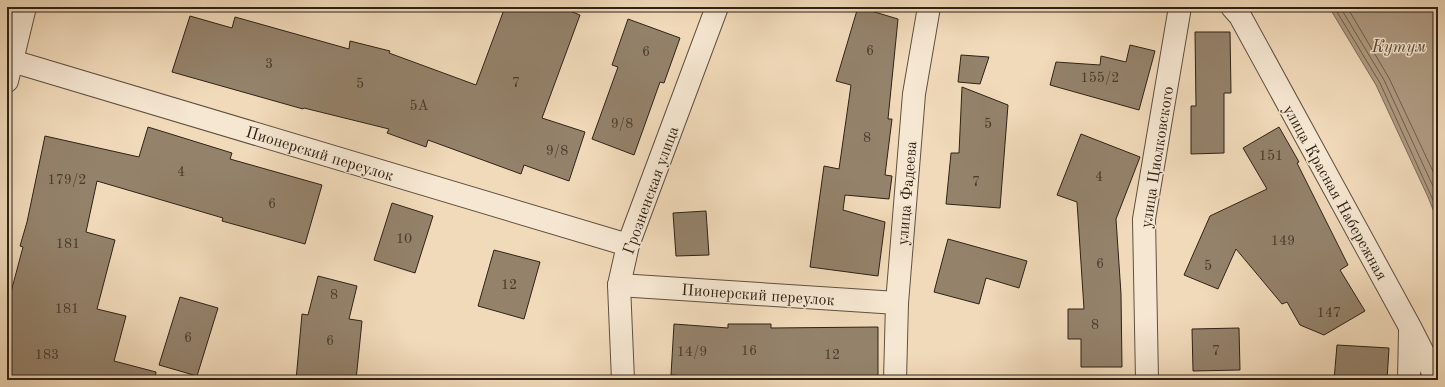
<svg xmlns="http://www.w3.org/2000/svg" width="1445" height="387" font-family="'Old Standard TT',serif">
  <rect width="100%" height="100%" fill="#f1daba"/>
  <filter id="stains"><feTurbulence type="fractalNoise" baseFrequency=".005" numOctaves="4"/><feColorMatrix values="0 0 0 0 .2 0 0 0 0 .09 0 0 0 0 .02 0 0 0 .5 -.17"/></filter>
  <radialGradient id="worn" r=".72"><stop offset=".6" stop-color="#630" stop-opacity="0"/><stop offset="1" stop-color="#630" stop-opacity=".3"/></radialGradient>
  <!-- water -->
  <path fill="#af9b82" stroke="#7c6b57" d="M1329,7H1438V222L1428,197L1376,85Z"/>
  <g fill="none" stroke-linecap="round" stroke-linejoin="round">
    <!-- shore -->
    <g stroke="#6f5e4c" stroke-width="1">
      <path d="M1334,7L1380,83L1438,211"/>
      <path d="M1340,7L1384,80L1438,197"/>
      <path d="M1347,7L1389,78L1438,182"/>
    </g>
  </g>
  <!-- building -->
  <g fill="#94826b" stroke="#2f2216">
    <path d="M505,7H560L580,15L542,118L585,132L569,181L524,165L521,174L428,140L426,147L387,133L389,129L304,108L303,109L172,72L190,16L232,28L235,17L349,49L350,41L390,51L389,53L476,85Z"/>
    <path d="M858,7L898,19L888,119H892L885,175L892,176L889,199L845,195L843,210L885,222L878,276L810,267L824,166L839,169L851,85L836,81Z"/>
    <path d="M628,19L680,38L664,83L660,82L634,155L592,139L618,67L612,65Z"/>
    <path d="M1195,32H1230L1231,93H1224V153L1191,154V106H1196Z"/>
    <path d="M1130,45L1155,51L1139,110L1050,85L1056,62L1100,65L1101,56L1126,62Z"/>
    <path d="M961,55L989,57L980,84L958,82Z"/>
    <path d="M962,87L1008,105L1000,208L946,204L951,153H959Z"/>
    <path d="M148,127L232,153L230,159L322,185L305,244L222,221L223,218L97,181L86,232L115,240L97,309L126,316L114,361L156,372L155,380H7V307L23,247L20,246L27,222L45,136L139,157Z"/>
    <path d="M1279,127L1299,162L1297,163L1348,265L1340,270L1365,311L1324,335L1300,325L1287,302L1282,304L1236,249L1218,289L1184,275L1210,216L1267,189L1243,148Z"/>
    <path d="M1081,134L1140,157L1116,219L1121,294L1122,367H1081V339H1068V309H1084L1077,202L1057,195Z"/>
    <path d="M392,203L433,216L415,273L374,260Z"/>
    <path d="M706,211L709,255L676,256L673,213Z"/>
    <path d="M948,239L1027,261L1019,288L986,278L979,304L934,292Z"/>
    <path d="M494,250L540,262L524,319L478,306Z"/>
    <path d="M318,276L357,286L349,319L362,321L356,380H296L302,314L308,315Z"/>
    <path d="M180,297L218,308L197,376L159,365Z"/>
    <path d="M674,324L728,328V324H771V328L878,327V380H787V377L709,376V378L671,375Z"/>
    <path d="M1239,328L1240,370L1193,371L1192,329Z"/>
    <path d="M1337,345L1389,348L1387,380H1334Z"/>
  </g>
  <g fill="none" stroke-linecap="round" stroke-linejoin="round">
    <defs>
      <g id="minor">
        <path d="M1232,7L1240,16L1410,327L1437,380"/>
        <path d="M12,61L628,245"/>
        <path d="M619,285L897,303"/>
        <path d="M623,380L619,285L628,245L717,7"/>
        <path d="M895,380L897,303L914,94L929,7"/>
        <path d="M1147,380L1144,219L1180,7"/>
        <path d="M1409,380L1410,330"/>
      </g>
      <path id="tertiary" d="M7,81L25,7"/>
    </defs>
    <!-- minor casing -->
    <use href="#minor" stroke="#60503f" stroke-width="24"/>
    <!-- tertiary casing -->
    <use href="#tertiary" stroke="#60503f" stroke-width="24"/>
    <!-- minor -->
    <use href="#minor" stroke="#f6e7d2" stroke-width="22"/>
    <!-- tertiary -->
    <use href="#tertiary" stroke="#f6e7d2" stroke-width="22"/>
  </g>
  <g text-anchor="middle" stroke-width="3" stroke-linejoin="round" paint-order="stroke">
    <!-- number labels -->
    <g font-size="14" fill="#483a2b">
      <text x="870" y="55">6</text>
      <text x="646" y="56">6</text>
      <text x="269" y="68">3</text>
      <text x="1100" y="82">155/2</text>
      <text x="516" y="87">7</text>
      <text x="360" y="88">5</text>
      <text x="419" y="110">5А</text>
      <text x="622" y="128">9/8</text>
      <text x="988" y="128">5</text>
      <text x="867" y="142">8</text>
      <text x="557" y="155">9/8</text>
      <text x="1271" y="160">151</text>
      <text x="181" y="176">4</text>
      <text x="1099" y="181">4</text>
      <text x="67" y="184">179/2</text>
      <text x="976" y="186">7</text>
      <text x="272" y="208">6</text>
      <text x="404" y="243">10</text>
      <text x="1283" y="245">149</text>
      <text x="68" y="248">181</text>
      <text x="1100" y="268">6</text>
      <text x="1208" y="270">5</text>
      <text x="509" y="289">12</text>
      <text x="334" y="299">8</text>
      <text x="67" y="313">181</text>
      <text x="1329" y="317">147</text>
      <text x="1095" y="329">8</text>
      <text x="188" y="342">6</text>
      <text x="330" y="345">6</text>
      <text x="749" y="355">16</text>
      <text x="1216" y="355">7</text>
      <text x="692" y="356">14/9</text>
      <text x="47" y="359">183</text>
      <text x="832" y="359">12</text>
    </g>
    <!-- street labels -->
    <g font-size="16" fill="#2f2216" stroke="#f6e7d2">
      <text transform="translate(320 153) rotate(17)" y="6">Пионерский переулок</text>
      <text transform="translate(1156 157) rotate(-81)" y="6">улица Циолковского</text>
      <text transform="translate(650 190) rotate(-70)" y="6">Грозненская улица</text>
      <text transform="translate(1336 192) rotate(61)" y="6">улица Красная Набережная</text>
      <text transform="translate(906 193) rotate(-85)" y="6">улица Фадеева</text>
      <text transform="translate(758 294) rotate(4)" y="6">Пионерский переулок</text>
    </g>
    <!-- water labels -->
    <g font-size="17" font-style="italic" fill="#5c4c3c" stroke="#f6e7d2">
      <text x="1399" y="52">Кутум</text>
    </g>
  </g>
  <!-- margin -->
  <rect width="1445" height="387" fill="none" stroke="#f1daba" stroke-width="24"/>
  <rect x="8" y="8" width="1429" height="371" fill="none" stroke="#2f2216" stroke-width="2"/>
  <rect x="12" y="12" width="1421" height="363" fill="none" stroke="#2f2216"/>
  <rect width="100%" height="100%" filter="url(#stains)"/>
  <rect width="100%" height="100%" fill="url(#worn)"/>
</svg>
